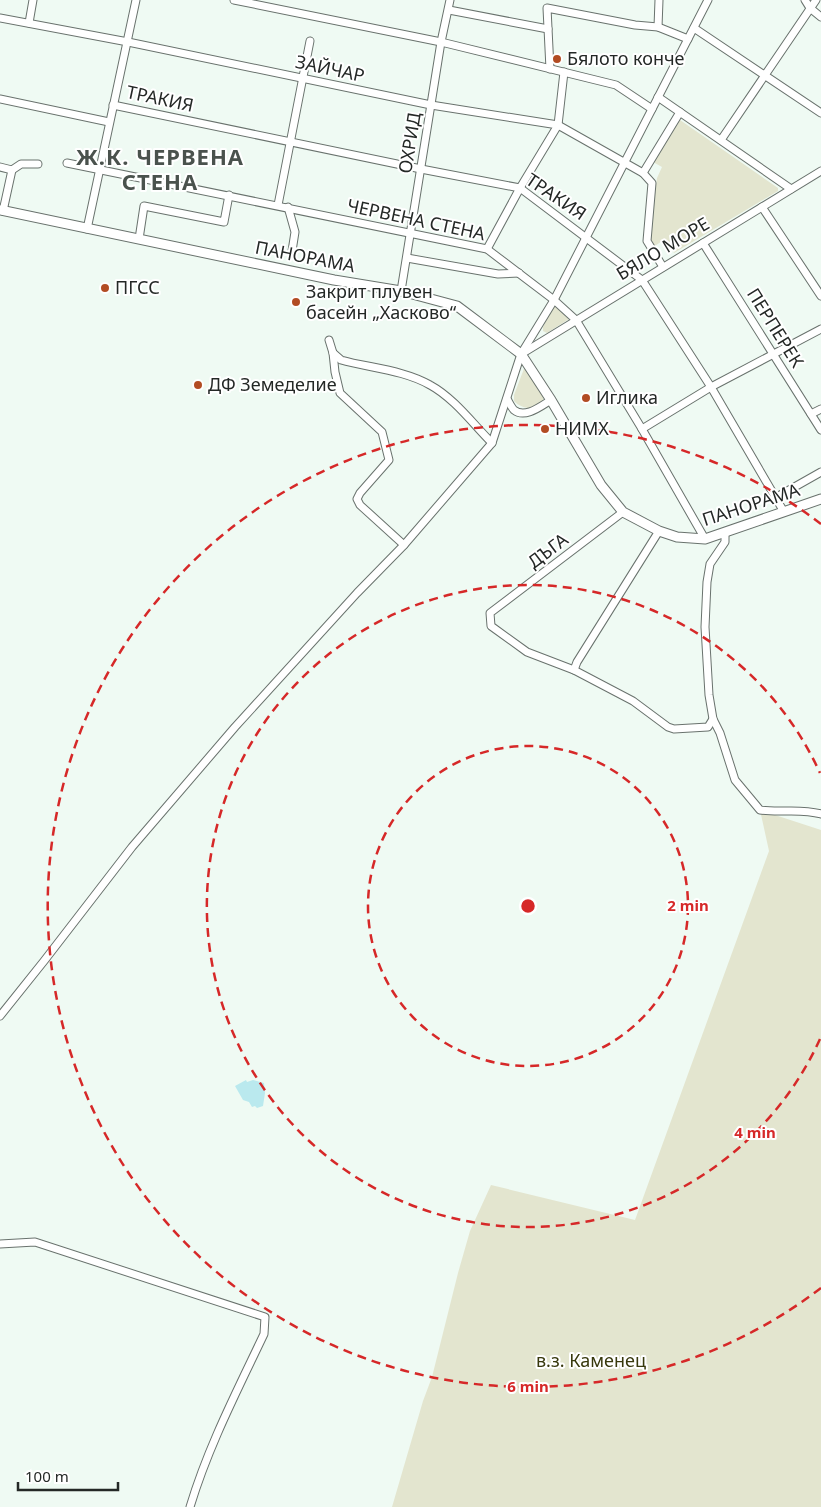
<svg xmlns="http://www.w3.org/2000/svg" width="821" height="1507" font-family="'Noto Sans',sans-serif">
  <rect width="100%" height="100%" fill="#effaf3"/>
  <!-- green -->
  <g fill="#e3e5cf">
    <path d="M680,120L778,188V191L674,253L665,239L652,248L648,241L657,178L662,167L653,162Z"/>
    <path d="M556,305L568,316L569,319L547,333L543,331V327L553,306Z"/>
    <path d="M525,366L544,397C540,412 522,410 514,401V395Z"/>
    <path d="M760,810L821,830V1507H392L423,1401L432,1377L458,1273L470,1231L491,1185L635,1220L769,851Z"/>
  </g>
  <!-- water -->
  <path fill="#bae9ee" d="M246,1080L247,1082L253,1080L264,1083L265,1093L263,1106L257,1108L255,1106L252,1107L249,1102L243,1100L235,1086Z"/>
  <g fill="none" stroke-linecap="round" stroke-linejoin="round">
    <defs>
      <g id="minor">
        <path d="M234,0L441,42L616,85L652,109"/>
        <path d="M805,0L810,8L821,17"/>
        <path d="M449,10L548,29"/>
        <path d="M0,18L128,42L431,105L558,125L643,173"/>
        <path d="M29,23L33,0"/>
        <path d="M658,27L659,0"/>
        <path d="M694,28L821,113"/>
        <path d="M550,69L547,8L635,25L658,27L688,39"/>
        <path d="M658,97L791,189"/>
        <path d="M0,99L109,122"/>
        <path d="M113,105L421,169L520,188L642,280L711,387L784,512"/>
        <path d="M721,140L816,0"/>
        <path d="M67,163L487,249L554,300L576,320L642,429L705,539"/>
        <path d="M0,167L12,170L21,164H38"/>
        <path d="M278,205L310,41"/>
        <path d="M288,207L295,232L292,251"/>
        <path d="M762,207L821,296"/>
        <path d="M3,211L12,170"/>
        <path d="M87,229L136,0"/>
        <path d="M139,239L144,206L224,222L229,195"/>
        <path d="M703,243L821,430"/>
        <path d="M487,249L520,188L558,125L564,72"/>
        <path d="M407,258L498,274L519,273"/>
        <path d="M663,267L647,241L652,183L643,173L680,112"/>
        <path d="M401,291L441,42L450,0"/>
        <path d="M329,340L333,353L335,372L340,393L382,432L389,460L360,493L357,499L360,505L404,545"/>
        <path d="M333,353L341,360C370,368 404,370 430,385C454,398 473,424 492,443"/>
        <path d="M523,353L821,171"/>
        <path d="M507,399C509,402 511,407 514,410C525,419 541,406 551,400"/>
        <path d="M811,414L821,409"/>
        <path d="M642,429L711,387L821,329"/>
        <path d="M775,498L821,472"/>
        <path d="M623,512L490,613L491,626L527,652L574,670L633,701L668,727L674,729L708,727L713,719"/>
        <path d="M725,533V542L710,564L707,582L705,627L709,695L713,719L720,733L735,780L760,810C781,813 801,808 821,814"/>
        <path d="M574,670L577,662L659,531"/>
        <path d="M0,1016L44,961L132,847L235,727L357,593L404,545L492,443L521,354L554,300L708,0"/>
        <path d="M0,1244L35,1242L265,1317L264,1334C237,1391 208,1447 190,1507"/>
      </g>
      <path id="tertiary" d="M0,210L334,280L401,291L457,306L521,354L551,400L601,485L623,512L659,531L677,537L705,539L821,499"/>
    </defs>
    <!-- minor casing -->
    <use href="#minor" stroke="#69726d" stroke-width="9"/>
    <!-- tertiary casing -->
    <use href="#tertiary" stroke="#69726d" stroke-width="11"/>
    <!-- minor -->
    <use href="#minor" stroke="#fff" stroke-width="7"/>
    <!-- tertiary -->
    <use href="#tertiary" stroke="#fff" stroke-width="9"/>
  </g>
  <!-- distance rings -->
  <g fill="none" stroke="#d62828" stroke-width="2.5" stroke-dasharray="9 6">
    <circle cx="528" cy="906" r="160"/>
    <path d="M820 1039A321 321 0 1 1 820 773"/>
    <path d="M821 1288A481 481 0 1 1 821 524"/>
  </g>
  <!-- markers -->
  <g fill="#b24c23" stroke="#fff" stroke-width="2">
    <circle cx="557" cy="59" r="5"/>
    <circle cx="105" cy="288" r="5"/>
    <circle cx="296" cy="302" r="5"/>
    <circle cx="198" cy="385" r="5"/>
    <circle cx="586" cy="398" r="5"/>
    <circle cx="545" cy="429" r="5"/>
  </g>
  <g text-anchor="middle" stroke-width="4" stroke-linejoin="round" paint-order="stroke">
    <!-- poi labels -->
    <g font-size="18" fill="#242826" stroke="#fff" text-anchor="start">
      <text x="567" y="65">Бялото конче</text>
      <text x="115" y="294">ПГСС</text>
      <text x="306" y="298">Закрит плувен<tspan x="306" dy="21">басейн „Хасково“</tspan></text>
      <text x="208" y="391">ДФ Земеделие</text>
      <text x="596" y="404">Иглика</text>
      <text x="555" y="435">НИМХ</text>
    </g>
    <!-- street labels -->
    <g font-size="18" fill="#242826" stroke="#fff">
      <text transform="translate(330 69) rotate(12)" y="6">ЗАЙЧАР</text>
      <text transform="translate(160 99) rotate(12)" y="6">ТРАКИЯ</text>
      <text transform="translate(410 143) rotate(-81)" y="6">ОХРИД</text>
      <text transform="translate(556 197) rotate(34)" y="6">ТРАКИЯ</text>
      <text transform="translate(416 220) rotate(12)" y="6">ЧЕРВЕНА СТЕНА</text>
      <text transform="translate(663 249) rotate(-31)" y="6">БЯЛО МОРЕ</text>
      <text transform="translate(305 257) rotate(11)" y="6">ПАНОРАМА</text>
      <text transform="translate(775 328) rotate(58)" y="6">ПЕРПЕРЕК</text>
      <text transform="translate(751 505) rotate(-18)" y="6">ПАНОРАМА</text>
      <text transform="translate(548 551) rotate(-37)" y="6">ДЪГА</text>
    </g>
    <!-- park labels -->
    <g font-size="18" fill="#38390d" stroke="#fff">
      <text x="591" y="1367">в.з. Каменец</text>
    </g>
    <!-- district labels -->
    <g font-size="22" font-weight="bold" letter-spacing="1" fill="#4a524d" stroke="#fff">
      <text x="160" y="165">Ж.К. ЧЕРВЕНА<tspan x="160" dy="25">СТЕНА</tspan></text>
    </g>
  </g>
  <circle cx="528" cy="906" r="8" fill="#d62828" stroke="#fff" stroke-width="2.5"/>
  <g font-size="15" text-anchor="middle" font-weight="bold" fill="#d62828" stroke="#fff" stroke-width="4" stroke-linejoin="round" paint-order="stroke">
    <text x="688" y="911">2 min</text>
    <text x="755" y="1138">4 min</text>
    <text x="528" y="1392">6 min</text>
  </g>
  <!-- scale -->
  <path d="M18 1482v8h100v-8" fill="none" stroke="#242826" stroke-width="2.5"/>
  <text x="25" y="1482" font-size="15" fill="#242826" stroke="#ffffff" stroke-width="4" paint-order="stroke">100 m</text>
</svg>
